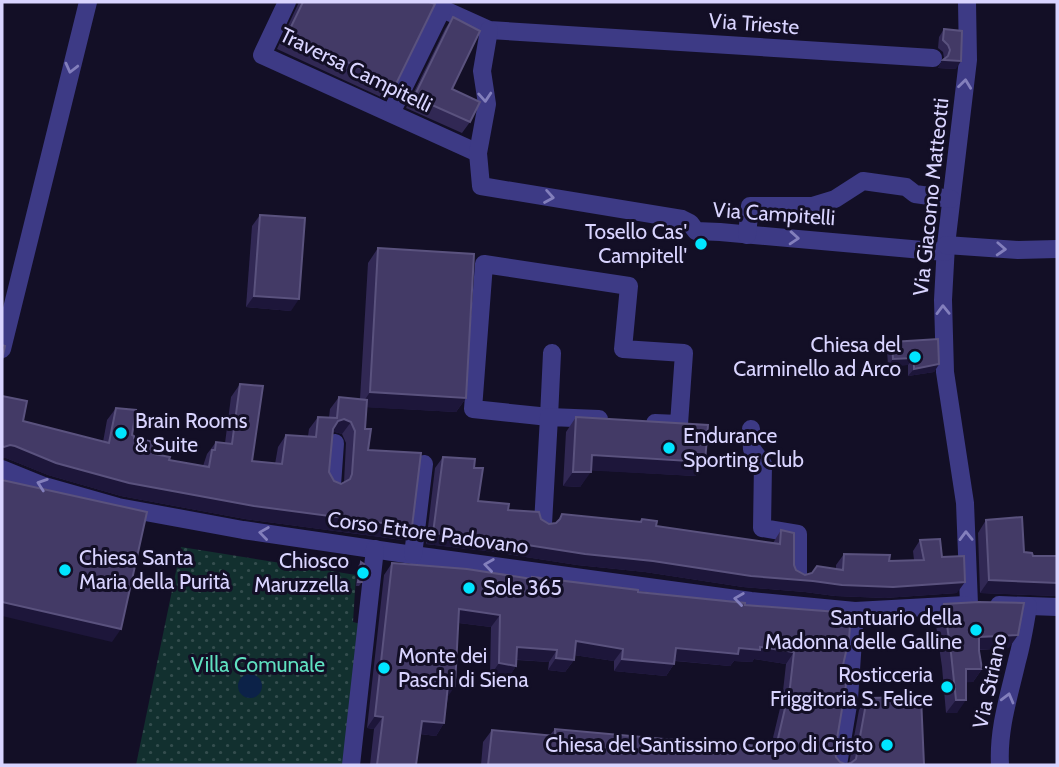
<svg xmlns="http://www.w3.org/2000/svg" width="1059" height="767" font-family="Cabin,sans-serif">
  <defs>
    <pattern id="park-dots" width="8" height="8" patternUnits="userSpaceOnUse" patternTransform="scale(1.75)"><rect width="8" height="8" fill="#12302f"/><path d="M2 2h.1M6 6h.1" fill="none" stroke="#344d4e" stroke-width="1.8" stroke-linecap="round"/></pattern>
  </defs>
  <rect width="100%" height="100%" fill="#130f26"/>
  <!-- park -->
  <path fill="url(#park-dots)" d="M181,547L356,575L353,622L361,624L345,765H136Z"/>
  <!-- water -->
  <circle fill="#0c2248" cx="250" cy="686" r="12"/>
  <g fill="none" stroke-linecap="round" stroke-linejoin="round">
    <!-- minor -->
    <g stroke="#3d3a85" stroke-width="18">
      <path d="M287,2L262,55L478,153"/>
      <path d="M427,2L489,30L933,58"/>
      <path d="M967,2L968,60L946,245L943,300L945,372L965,503L969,604"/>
      <path d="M489,30L482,71L487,104L478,153L481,186L682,219L690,223L696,231L720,232L945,252"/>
      <path d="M391,113L442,9"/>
      <path d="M747,235L750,206H812L835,199L863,181L906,187L915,194L951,199"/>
      <path d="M946,245L1018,250L1057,249"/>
      <path d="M2,349L88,2"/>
      <path d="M552,353L549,417L473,409L484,264L629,286L623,349L684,353L679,424L655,423"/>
      <path d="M751,429L752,449L763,464L762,528L798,534V575"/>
      <path d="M2,469L44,486L118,507L243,530L413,555L751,601L855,611L965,605"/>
      <path d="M332,485L335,443"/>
      <path d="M543,524L549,417L599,419"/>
      <path d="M413,555L424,464"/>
      <path d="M999,605L1057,607"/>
      <path d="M351,765L375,549"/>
      <path d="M838,765L849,699L855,611"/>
      <path d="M1000,765C998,729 1009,696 1017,661C1022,643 1025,625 1028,606"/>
    </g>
  </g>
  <!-- wall -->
  <g fill="#312854" fill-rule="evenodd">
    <path d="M299,2H429L396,84L385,99L277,49Z"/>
    <path d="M453,17L452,89L470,122L462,133L406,108L445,29Z"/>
    <path d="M944,29L956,69L938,68L944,58L943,52L938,48L939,37Z"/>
    <path d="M260,215L291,311L246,307L252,226Z"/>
    <path d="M378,248L466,398L456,412L367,407L365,429L368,450L412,527L403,540L245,519L121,496L48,475L6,458L23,421L103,442L107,420L116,408L134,438L152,451L154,454L169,460L203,466L207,454L216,442L225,443L231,397L240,384L252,461L275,464L278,447L286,435L308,436L309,429L318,417H329L330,409L339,397L360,399L368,263ZM332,432H335L342,434L346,443L344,482L341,484L334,481L329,472Z"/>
    <path d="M892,342L939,364L934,372L908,376V365L888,366L887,350Z"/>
    <path d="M576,417L705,462L695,476L591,470L580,487L563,486L566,432Z"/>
    <path d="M443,457L474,468L478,501L541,519L549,524L556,523L562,514L639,522L642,519L656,526L773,543L781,530L796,570L805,575L836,569V565L844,554L889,561L914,560L913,551L920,540L942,557L957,593L885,598L835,596L805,592L743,587L645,572L577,565L494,552L426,544L435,468Z"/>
    <path d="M986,520L1024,552L1033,556H1057V596L980,593L978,533Z"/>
    <path d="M361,562L362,582L359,586H356L358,566Z"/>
    <path d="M392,563L531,579L532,577L745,605L843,665L835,751L836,757L840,762L845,764H849L859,710L867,698L924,765H481L483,742L492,730L550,735L555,729L675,740L771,746L782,700L786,664L754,659L752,662L734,661L730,666L675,661L674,664L666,676L614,671V661L574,655V660L565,672L548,670L549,662L517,660L516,666L508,678L490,676L491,627L459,623L444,723L436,736L420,734L416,765H370L374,729L367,728L384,575Z"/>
    <path d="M944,604L1009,648L979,650L982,669L973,682H966L957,713H946L942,667L935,618Z"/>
  </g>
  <!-- shaded-wall -->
  <g fill="#1d163a">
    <path d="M943,60L961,61L956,69L938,68Z"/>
    <path d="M254,296L299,299L291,311L246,307Z"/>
    <path d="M914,358L908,365L888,366L893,359Z"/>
    <path d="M939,364L934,372L908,376L914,369Z"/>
    <path d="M370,392L466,398L456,412L360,407Z"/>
    <path d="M344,419L351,422L342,434L335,432L329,433L338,421Z"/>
    <path d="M10,445L412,527L403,540L245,519L121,496L48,475L6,458H2V446Z"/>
    <path d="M592,455L705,462L695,476L581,470Z"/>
    <path d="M573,472H591L580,487L563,486Z"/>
    <path d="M433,533L653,561L751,576L965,582L957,593L885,598L835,596L805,592L743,587L645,572L577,565L494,552L426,544Z"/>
    <path d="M989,580L1057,583V596L980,593Z"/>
    <path d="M2,602L121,629L112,642L2,616Z"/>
    <path d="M459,609L500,615L491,627L451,622Z"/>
    <path d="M1018,635L1009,648L970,650L979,637Z"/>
    <path d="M576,641L623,649L614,661L567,654Z"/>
    <path d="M517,647L557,650L549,662L509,659Z"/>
    <path d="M760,647L794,652L786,664L754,659L752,662L734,661L730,666L668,660L676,648H739Z"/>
    <path d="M556,658L574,660L565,672L548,670Z"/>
    <path d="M622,659L674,664L666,676L614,671Z"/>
    <path d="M499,663L516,666L508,678L490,676Z"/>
    <path d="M966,669H982L973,682L957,683Z"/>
    <path d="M448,685L455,686L447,698Z"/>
    <path d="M956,700H966L957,713H946Z"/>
    <path d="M375,716L383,717L374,729L367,728Z"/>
    <path d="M422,721L444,723L436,736L413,733Z"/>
  </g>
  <!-- building -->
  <g fill="#433a66" stroke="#5a527e" stroke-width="2" fill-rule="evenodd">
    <path d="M303,2H429L435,4L396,84L287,35Z"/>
    <path d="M453,17L480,31L452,89L480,102L470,122L414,97Z"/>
    <path d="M944,29L962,31L961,61L943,60L948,56L950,50L948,45L943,40Z"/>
    <path d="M260,215L305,218L299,299L254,296Z"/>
    <path d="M378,248L474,254L466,398L370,392Z"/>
    <path d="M938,339L939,364L914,369V358L893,359L892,342Z"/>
    <path d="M2,345L5,346L2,360Z"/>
    <path d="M240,384L263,386L252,461L282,464L286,435L316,437L318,417L337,418L339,397L367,400L365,429H371L368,450L421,453L412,527L254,506L129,483L56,463L15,446L10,445L4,447L2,446V396L27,401L23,421L109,443L116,408L136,410L132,435L134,436V438L154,442L152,451H155L154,454L170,457L169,460L209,467L212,450H215L216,442L232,444ZM344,419L351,422L355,431L352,474L350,479L341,484L334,481L329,472L333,429L338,421Z"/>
    <path d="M576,417L708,425L705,462L592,455L591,472H573Z"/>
    <path d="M443,457L475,459L474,468H483L478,501L509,504L508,510L539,512L541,519L549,524L556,523L560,519L562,514L641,522L642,519L657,521L656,526L780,544L781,530L794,533V565L796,570L805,575L812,573L817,566L843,570L844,554L890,555L889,561L924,560L920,540L940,539L942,557L964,556L965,582L893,587L842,585L813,581L751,576L653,561L585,554L502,541L433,533Z"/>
    <path d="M2,480L147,512L121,629L2,602Z"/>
    <path d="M1022,517L1024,552L1032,553L1033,556H1057V583L989,580L986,520Z"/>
    <path d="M361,562L364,564L362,582H358Z"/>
    <path d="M392,563L467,569L532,579V577L638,590V592L745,603V605L851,613L849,639L843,665L848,666L846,685L835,751L836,757L840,762L845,764L851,763L856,759L867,698L921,697L924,765H488L492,730L555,736V729L675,740L776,747L790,687L794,652L760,647V650L739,648L738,654L676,648L674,664L622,659L623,649L576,641L574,660L556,658L557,650L517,647L516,666L499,663L500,615L459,609L455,686L448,685L444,723L422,721L416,765H377L383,717L375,716Z"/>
    <path d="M979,602L1024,603L1018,635L979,637V651L982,669H966V700H956L951,653L944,604Z"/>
  </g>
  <!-- one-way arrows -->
  <defs><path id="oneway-chevron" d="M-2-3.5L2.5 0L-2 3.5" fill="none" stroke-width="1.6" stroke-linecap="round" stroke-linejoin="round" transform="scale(1.75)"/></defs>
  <g stroke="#837fbc">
    <use href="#oneway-chevron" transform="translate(71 68) rotate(104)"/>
    <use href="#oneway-chevron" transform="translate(965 84) rotate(-83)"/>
    <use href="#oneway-chevron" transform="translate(485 97) rotate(86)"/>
    <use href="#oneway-chevron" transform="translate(549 197) rotate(10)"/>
    <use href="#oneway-chevron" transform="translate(794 238) rotate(4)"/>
    <use href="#oneway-chevron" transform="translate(1001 249) rotate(3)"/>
    <use href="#oneway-chevron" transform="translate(943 310) rotate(-91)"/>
    <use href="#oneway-chevron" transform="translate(42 484) rotate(-161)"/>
    <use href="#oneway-chevron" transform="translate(264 533) rotate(-172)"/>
    <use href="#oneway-chevron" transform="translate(966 536) rotate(-91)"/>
    <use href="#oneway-chevron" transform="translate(489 565) rotate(-172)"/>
    <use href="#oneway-chevron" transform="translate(739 599) rotate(-172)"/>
    <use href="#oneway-chevron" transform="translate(1008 698) rotate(-75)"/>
  </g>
  <!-- markers -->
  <g fill="#00e5ff" stroke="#130f26" stroke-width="2.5">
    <circle cx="701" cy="244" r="7"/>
    <circle cx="915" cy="357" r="7"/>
    <circle cx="121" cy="433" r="7"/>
    <circle cx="669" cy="448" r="7"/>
    <circle cx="65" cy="570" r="7"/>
    <circle cx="363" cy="573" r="7"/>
    <circle cx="469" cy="588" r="7"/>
    <circle cx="976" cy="630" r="7"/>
    <circle cx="384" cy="668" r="7"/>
    <circle cx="947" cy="687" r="7"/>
    <circle cx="887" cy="745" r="7"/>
  </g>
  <g text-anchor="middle" stroke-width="6" stroke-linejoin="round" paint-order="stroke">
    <!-- street labels -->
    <g font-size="21" fill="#d9d4ff" stroke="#130f26">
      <text transform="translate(754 24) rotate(4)" y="7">Via Trieste</text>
      <text transform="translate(356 70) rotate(26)" y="7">Traversa Campitelli</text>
      <text transform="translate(931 197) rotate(-84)" y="7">Via Giacomo Matteotti</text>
      <text transform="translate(774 214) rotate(4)" y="7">Via Campitelli</text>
      <text transform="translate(428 533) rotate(8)" y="7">Corso Ettore Padovano</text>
      <text transform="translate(990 681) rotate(-78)" y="7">Via Striano</text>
    </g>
    <!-- poi labels -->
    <g font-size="21" fill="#d9d4ff" stroke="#130f26" text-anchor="end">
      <text x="687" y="239">Tosello Cas'<tspan x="687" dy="24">Campitell'</tspan></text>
      <text x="901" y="352">Chiesa del<tspan x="901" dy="24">Carminello ad Arco</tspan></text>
      <text x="135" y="428" text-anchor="start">Brain Rooms<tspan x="135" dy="24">&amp; Suite</tspan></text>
      <text x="683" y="443" text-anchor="start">Endurance<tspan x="683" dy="24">Sporting Club</tspan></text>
      <text x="79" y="565" text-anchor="start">Chiesa Santa<tspan x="79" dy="24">Maria della Purità</tspan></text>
      <text x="349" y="568">Chiosco<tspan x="349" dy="24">Maruzzella</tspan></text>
      <text x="483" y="595" text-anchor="start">Sole 365</text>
      <text x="962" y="625">Santuario della<tspan x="962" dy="24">Madonna delle Galline</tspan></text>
      <text x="398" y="663" text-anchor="start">Monte dei<tspan x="398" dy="24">Paschi di Siena</tspan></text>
      <text x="933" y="682">Rosticceria<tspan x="933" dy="24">Friggitoria S. Felice</tspan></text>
      <text x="873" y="752">Chiesa del Santissimo Corpo di Cristo</text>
    </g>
    <!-- park labels -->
    <g font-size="21" fill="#5fe0c0" stroke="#130f26">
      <text x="258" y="672">Villa Comunale</text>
    </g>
  </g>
  <!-- border -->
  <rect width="1059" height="767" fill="none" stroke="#d9d4ff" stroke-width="7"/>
</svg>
